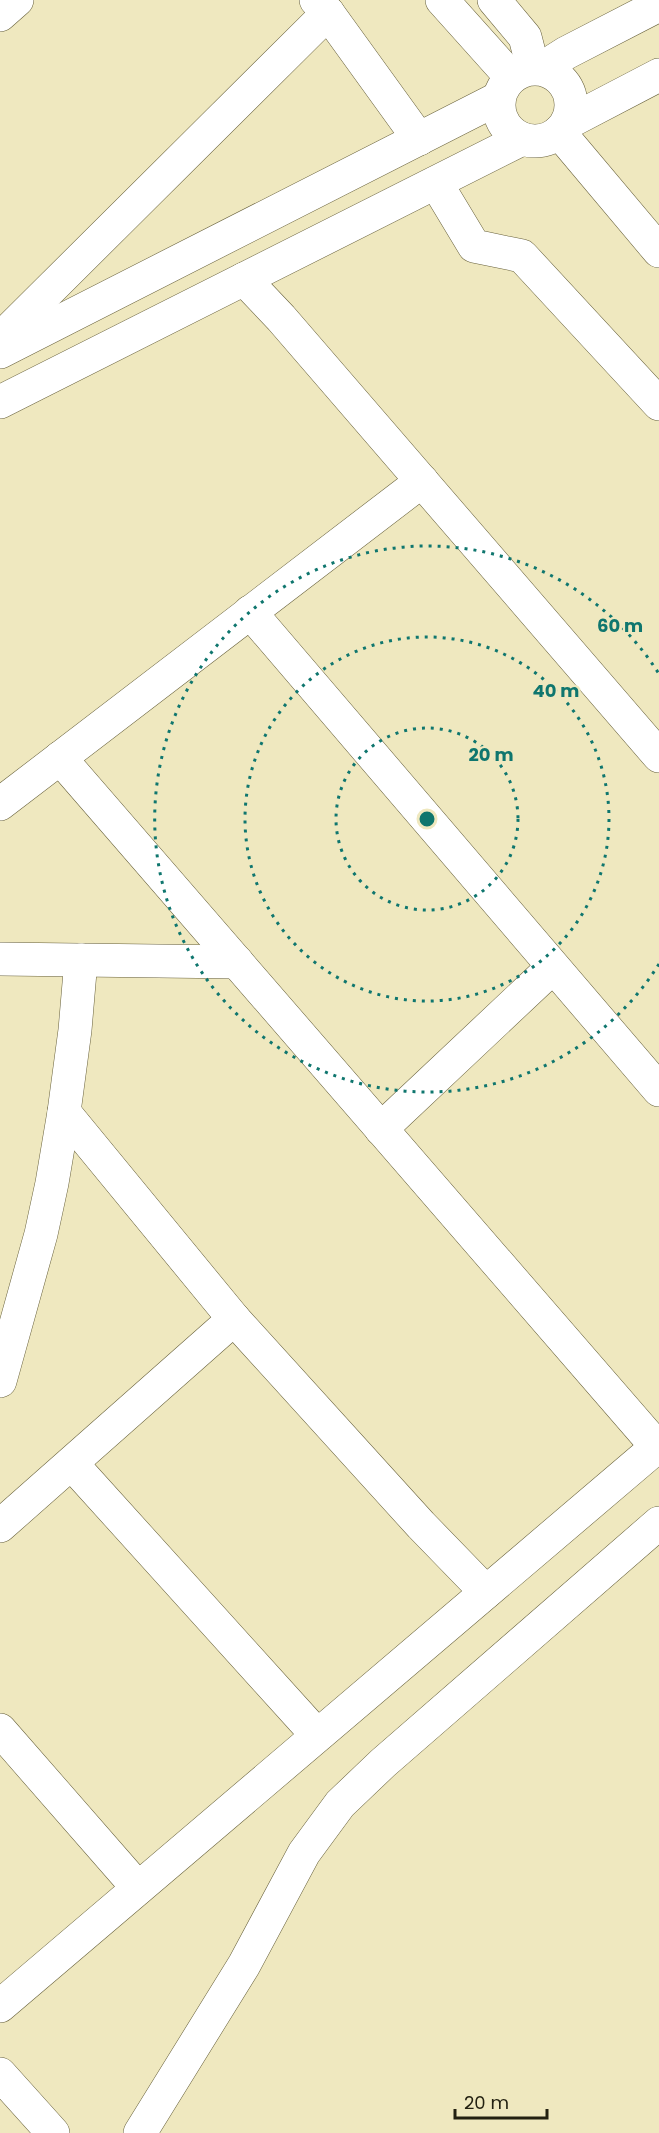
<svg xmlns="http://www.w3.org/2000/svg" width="659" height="2133" font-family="Poppins,sans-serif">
  <rect width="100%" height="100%" fill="#efe8bf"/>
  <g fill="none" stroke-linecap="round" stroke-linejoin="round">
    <defs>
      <g id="minor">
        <path d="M316,0L328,13L419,139"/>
        <path d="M442,0L511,77"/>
        <path d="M494,0L525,37L533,68"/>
        <path d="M0,15L17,0"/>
        <circle cx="535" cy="105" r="36"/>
        <path d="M546,70L555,60L566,53L659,5"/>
        <path d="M567,123L659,75"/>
        <path d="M559,132L659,251"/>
        <path d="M436,183L474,246L522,256L659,404"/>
        <path d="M244,279L281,318L659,756"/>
        <path d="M0,339L328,13"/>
        <path d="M0,352L499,98"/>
        <path d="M0,402L522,139"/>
        <path d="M250,612L659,1090"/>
        <path d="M60,758L657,1447"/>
        <path d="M0,804L422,481"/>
        <path d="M0,959L237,962"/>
        <path d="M64,1112L234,1319L421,1525L486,1592"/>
        <path d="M381,1129L553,967"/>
        <path d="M0,1381L41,1234L52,1183L64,1112L75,1030L81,960"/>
        <path d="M72,1464L317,1735"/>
        <path d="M0,1526L234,1319"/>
        <path d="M0,1730L138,1888"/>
        <path d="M0,2006L659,1445"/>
        <path d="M0,2074L53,2133"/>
        <path d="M140,2133L244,1965L304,1853L340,1804L383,1763L659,1523"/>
      </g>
    </defs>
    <!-- minor casing -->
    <use href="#minor" stroke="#67603b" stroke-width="34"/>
    <!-- minor -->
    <use href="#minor" stroke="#fff" stroke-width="33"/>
  </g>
  <!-- distance rings -->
  <g fill="none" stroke="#0f766e" stroke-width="3" stroke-dasharray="3 6">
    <circle cx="427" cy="819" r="91"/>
    <circle cx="427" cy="819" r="182"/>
    <path d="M659 964A273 273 0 1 1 659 674"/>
  </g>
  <circle cx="427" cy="819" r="9" fill="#0f766e" stroke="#efe8bf" stroke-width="3"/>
  <g font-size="18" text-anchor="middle" font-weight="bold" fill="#0f766e" stroke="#efe8bf" stroke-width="4.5" stroke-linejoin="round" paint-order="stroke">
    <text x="620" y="632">60 m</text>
    <text x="556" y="697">40 m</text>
    <text x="491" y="761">20 m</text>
  </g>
  <!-- scale -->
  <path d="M455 2109v9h92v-9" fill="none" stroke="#232111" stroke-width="3"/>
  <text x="464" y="2109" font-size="18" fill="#232111" stroke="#efe8bf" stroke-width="4.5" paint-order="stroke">20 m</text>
</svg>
